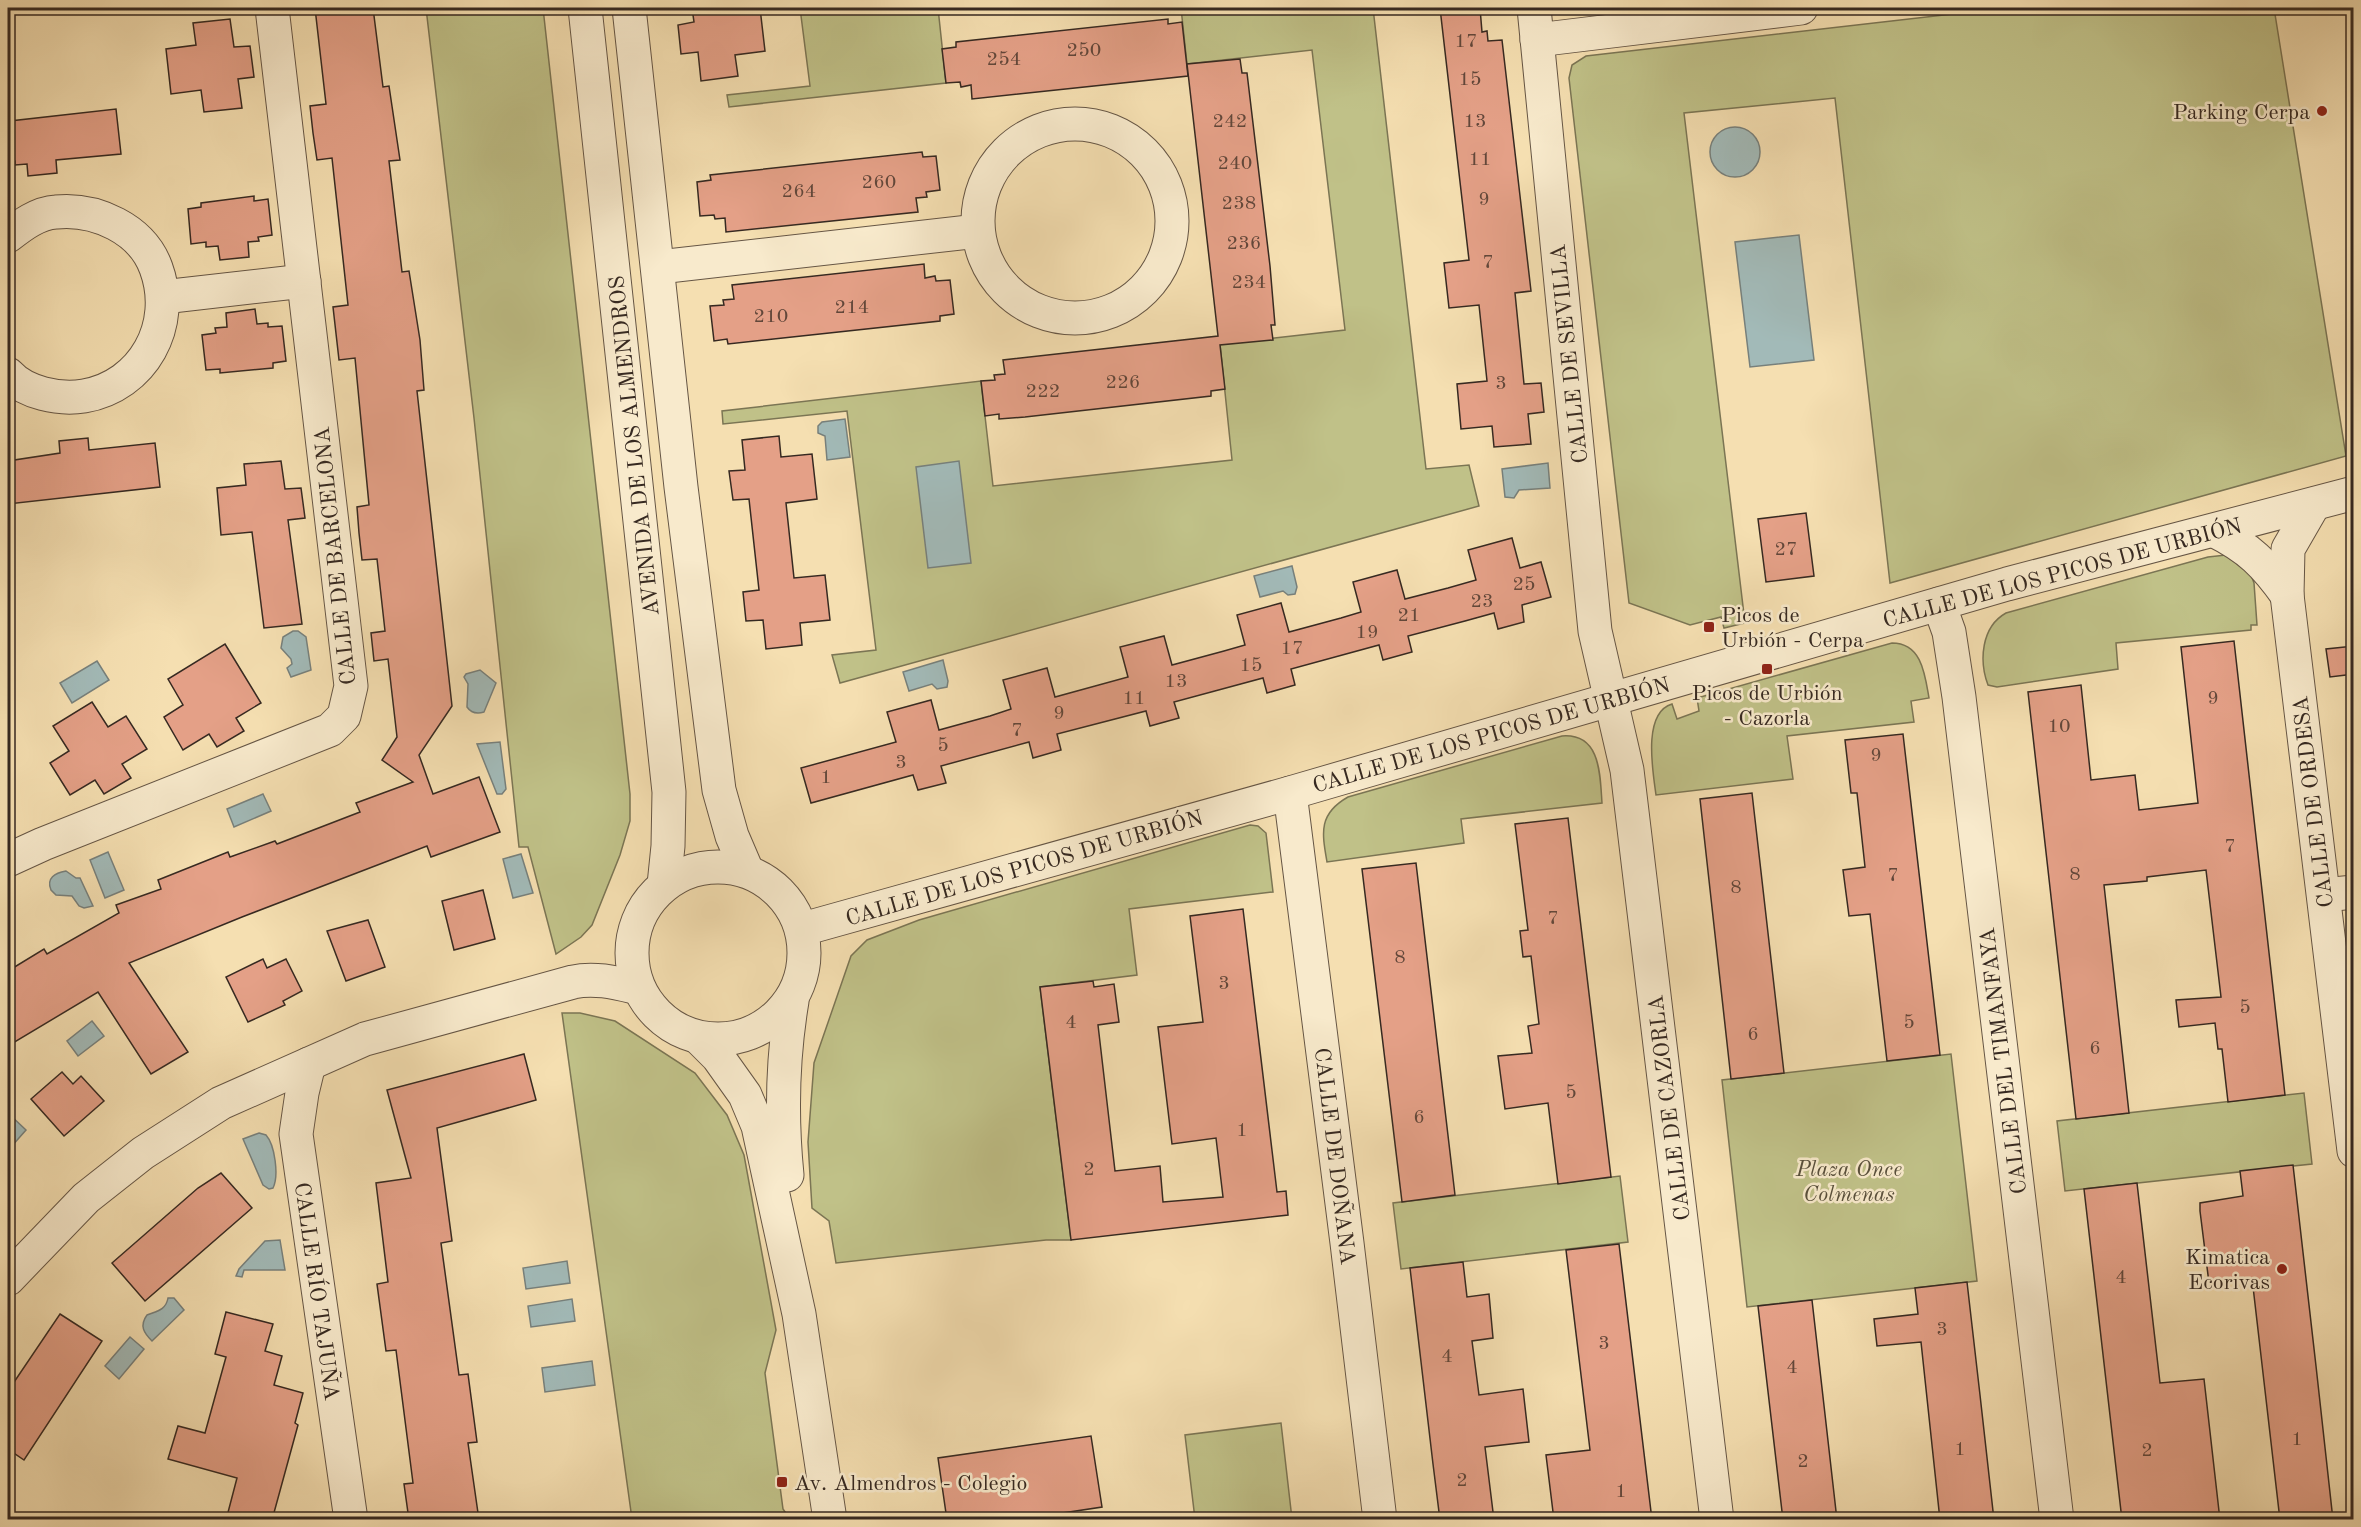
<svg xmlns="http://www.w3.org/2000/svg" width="2361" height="1527" font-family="'Old Standard TT',serif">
  <rect width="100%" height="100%" fill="#f5dfb1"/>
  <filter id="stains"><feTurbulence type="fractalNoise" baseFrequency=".00333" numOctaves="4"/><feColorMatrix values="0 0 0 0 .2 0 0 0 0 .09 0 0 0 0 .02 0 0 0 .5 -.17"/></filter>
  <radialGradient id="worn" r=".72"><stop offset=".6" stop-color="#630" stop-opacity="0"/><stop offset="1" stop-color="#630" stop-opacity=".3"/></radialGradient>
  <!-- green -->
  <g fill="#c0c188" stroke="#7b7554" stroke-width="1.5">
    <path d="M426,8H543L630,794V821L620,855L592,925L581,937L556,954L528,847H519L474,418Z"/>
    <path d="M800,8H938L946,83L729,107L727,95L810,86Z"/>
    <path d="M1181,8H1373L1426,469L1469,465L1479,506L840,683L832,655L876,650L847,411L723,424L722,411L981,381L993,486L1232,460L1220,344L1345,330L1312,50L1187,64Z"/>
    <path d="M2005,8H2274L2346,456L1890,583L1835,98L1684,113L1745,623L1724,628L1721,617L1690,625L1629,603L1569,78L1572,65L1586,56Z"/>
    <path d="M2226,555L2250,572L2254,583L2257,625H2251V630L2116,643L2118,669L1997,687L1988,685C1979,661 1981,627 2006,613L2208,557Z"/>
    <path d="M1892,643C1922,643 1925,675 1929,698L1911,701L1914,722L1787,736L1793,779L1656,795C1653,772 1642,713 1672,704L1677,719L1699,711L1697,698Z"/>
    <path d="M1562,736C1601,733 1600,775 1602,803L1461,819L1464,843L1327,862C1322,833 1318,814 1348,797Z"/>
    <path d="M1250,825L1258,826L1266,833L1273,892L1129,909L1137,975L1040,987L1071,1240H1046L836,1263L829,1221L812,1208L808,1142L814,1063L851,956L867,940L919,920Z"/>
    <path d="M562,1013H580L615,1021L695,1073L727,1115L744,1155L776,1330L765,1373L783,1509L790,1519H632Z"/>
    <path d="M1951,1054L1977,1281L1747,1307L1722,1080Z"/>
    <path d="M2304,1093L2312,1164L2065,1191L2057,1121Z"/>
    <path d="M1620,1176L1628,1242L1401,1269L1393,1203Z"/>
    <path d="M1281,1423L1292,1519H1195L1185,1435Z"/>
  </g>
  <!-- water -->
  <g fill="#a2bab8" stroke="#77807c" stroke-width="1.5">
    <circle cx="1735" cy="152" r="25"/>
    <path d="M1799,235L1814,360L1750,367L1735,242Z"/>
    <path d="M845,419L850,457L827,460L825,436L818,433V426L822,422Z"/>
    <path d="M959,461L971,563L928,568L916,467Z"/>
    <path d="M1548,463L1550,488L1519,490L1514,498L1505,497L1502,469Z"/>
    <path d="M1292,566L1297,587L1295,594L1288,595L1283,591L1260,597L1254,576Z"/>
    <path d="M293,631H298L306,637L311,670L291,677L287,668L292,664L291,659L281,648L283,637Z"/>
    <path d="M943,660L948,681L947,687L937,689L932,684L909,691L903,672Z"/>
    <path d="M97,661L109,680L72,703L60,683Z"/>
    <path d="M480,670L496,683L484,712C477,714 471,713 467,707L468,684L464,677L466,674Z"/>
    <path d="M500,742L506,789L502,794H497L477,744Z"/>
    <path d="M263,794L271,811L234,827L227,809Z"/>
    <path d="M108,852L124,890L105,898L90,860Z"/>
    <path d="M521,854L533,893L513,898L503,859Z"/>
    <path d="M66,871L76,878H80L93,906L84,908L79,906L72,896L56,895L51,890C46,878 55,873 66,871Z"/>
    <path d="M92,1021L104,1036L78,1056L67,1041Z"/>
    <path d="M8,1113L26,1130L12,1146L8,1142Z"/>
    <path d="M259,1133L266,1135C275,1145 279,1176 273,1188L269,1189L263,1185L243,1139Z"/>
    <path d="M280,1240L285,1270H244L242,1277L236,1276L239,1269L265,1241Z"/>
    <path d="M567,1261L570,1283L526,1289L523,1268Z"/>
    <path d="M168,1298H174L184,1310L152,1341C144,1333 139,1326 147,1315C157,1311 166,1310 168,1298Z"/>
    <path d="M572,1299L575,1321L531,1327L528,1306Z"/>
    <path d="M130,1337L144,1349L119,1379L105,1366Z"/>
    <path d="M592,1361L595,1385L545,1392L542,1368Z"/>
  </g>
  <!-- building -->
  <g fill="#e4a087" stroke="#362921" stroke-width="1.5">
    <path d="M315,8H373L383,87L389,86L400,160L389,161L402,272L409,271L420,340L424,390L417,391L452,706L419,755L433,794L479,777L500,832L431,857L427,846L242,917L129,963L188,1052L151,1074L98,992L8,1046V971L44,949L47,954L119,913L116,905L161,889L158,880L228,852L230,857L275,841L277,844L360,812L356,803L413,782L382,760L397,737L388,659L374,661L371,633L385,631L377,559L362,560L359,533L357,507L369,505L355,358L339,360L333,307L348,305L332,158L317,160L313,133L310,106L326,104Z"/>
    <path d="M692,8H760L765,51L735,55L738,76L701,81L698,52L681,54L678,25L694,22Z"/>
    <path d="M1440,8H1480L1482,32L1487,31L1488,41L1502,40L1531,291L1515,293L1524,384L1541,383L1544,412L1528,414L1531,444L1494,447L1492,426L1461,429L1457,384L1487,381L1479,305L1449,308L1444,263L1469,260Z"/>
    <path d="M230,19L234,47L250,46L254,77L238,79L242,108L204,112L201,90L171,94L166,49L196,45L193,23Z"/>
    <path d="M1168,19V24L1182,22L1188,76L972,99L971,85L961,87L960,82L946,83L942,49L956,47V42Z"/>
    <path d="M1240,59L1242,73H1247L1270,266L1275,325H1271L1273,340L1220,345L1225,389L1211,391V396L1025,417L999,419V414L985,416L981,381L995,380L994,375L1005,374L1003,360L1218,336L1187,64Z"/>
    <path d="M116,109L121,154L56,160L57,173L28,176L27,164L15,165V161L8,162V126H11L10,121Z"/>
    <path d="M922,152L923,157L936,156L940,190L926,192L927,197L916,198L918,212L726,232L725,218L715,219L714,215L700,216L697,182L711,180L710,175Z"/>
    <path d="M254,196V201L268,199L272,235L258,237L259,241L248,242L249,257L220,260L218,246L206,247V242L191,244L188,209L201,207V203Z"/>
    <path d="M924,264L925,278L935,276L936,281L950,280L954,314L940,316V321L728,344L727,339L714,341L710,306L724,305L723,300L734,299L732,285Z"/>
    <path d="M255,309L257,324L268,323V327L282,326L286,361L273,363V368L220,373V369L206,370L202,335L216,333L215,328L227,327L226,313Z"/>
    <path d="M779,436L781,457L812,454L817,499L786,503L794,578L825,575L830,620L800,623L802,645L766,649L763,620L746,621L743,592L759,590L749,499L733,500L729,471L745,470L742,440Z"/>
    <path d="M88,438L89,450L155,443L160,487L8,504V461L60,453L59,441Z"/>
    <path d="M281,461L285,489L301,488L305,518L288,520L302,624L264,628L252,532L221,535L217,488L246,485L244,464Z"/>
    <path d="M1806,513L1814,576L1766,582L1758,519Z"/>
    <path d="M1512,538L1520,568L1541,562L1551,597L1522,605L1524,622L1498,629L1494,613L1465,621L1408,636L1412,652L1383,660L1379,645L1291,669L1295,685L1267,693L1263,678L1174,702L1179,718L1150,726L1146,711L1057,734L1061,750L1033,758L1029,742L941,766L946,783L918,790L913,775L811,803L801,768L896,742L887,712L931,700L939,730L990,716L1011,709L1003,680L1047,668L1055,697L1128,677L1120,647L1164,636L1172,665L1224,651L1245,645L1237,615L1281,603L1289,632L1341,618L1361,612L1353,582L1397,570L1405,599L1448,588L1476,580L1468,550Z"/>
    <path d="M2234,641L2285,1095L2228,1102L2222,1049H2218L2215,1023L2179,1027L2176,1000L2221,997L2206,870L2147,877V881L2104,885L2129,1113L2076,1119L2028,692L2081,685L2091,780L2135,775L2139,810L2198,803L2181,647Z"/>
    <path d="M225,644L261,703L236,718L244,731L217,747L209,734L183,750L164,717L183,705L168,679Z"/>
    <path d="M2354,646V674L2330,677L2326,649Z"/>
    <path d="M92,702L108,727L126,716L147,749L122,764L131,778L104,794L95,780L70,795L50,763L69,751L53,726Z"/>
    <path d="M1903,734L1940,1055L1887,1061L1870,914L1849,916L1843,870L1865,867L1857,793H1851L1845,740Z"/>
    <path d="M1752,793L1784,1073L1731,1079L1700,799Z"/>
    <path d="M1568,818L1611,1177L1558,1184L1548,1103L1505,1109L1498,1056L1532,1053L1528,1026L1539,1024L1531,956L1523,957L1520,931L1528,930L1515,824Z"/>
    <path d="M1416,863L1455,1195L1402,1202L1362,869Z"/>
    <path d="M483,890L495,939L454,950L442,901Z"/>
    <path d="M1243,909L1277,1192L1286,1191L1288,1215L1071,1240L1040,987L1093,981L1094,987L1114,984L1119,1022L1098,1025L1115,1171L1160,1166L1163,1202L1223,1197L1216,1138L1172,1144L1158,1027L1203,1022L1190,916Z"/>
    <path d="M368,920L385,967L346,981L327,931Z"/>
    <path d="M263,959L267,968L286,959L302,991L283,1001L285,1005L248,1022L226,977Z"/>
    <path d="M524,1054L536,1100L437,1128L452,1241L441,1243L459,1375L468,1374L477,1442L468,1443L479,1520H409L404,1484L413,1483L396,1350L386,1351L377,1284L388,1282L376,1183L411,1178L387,1090Z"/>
    <path d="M62,1072L73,1084L81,1076L104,1101L64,1136L31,1099Z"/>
    <path d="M2293,1165L2316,1366L2333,1520H2280L2252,1278L2209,1283L2200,1211V1203L2243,1196L2240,1171Z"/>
    <path d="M221,1173L252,1208L145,1301L112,1263L198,1188Z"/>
    <path d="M2137,1183L2160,1383L2204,1379L2220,1520H2122L2084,1189Z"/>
    <path d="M1619,1244L1652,1520H1554L1546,1455L1590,1450L1566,1250Z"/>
    <path d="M1463,1262L1467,1297L1489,1294L1493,1338L1472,1341L1479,1395L1523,1389L1529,1442L1485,1447L1494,1520H1440L1433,1464L1410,1268Z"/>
    <path d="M1967,1282L1980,1395L1994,1520H1940L1921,1342L1877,1346L1874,1319L1918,1314L1915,1288Z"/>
    <path d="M1812,1300L1837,1520H1783L1758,1306Z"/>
    <path d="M226,1312L273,1324L265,1351L282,1356L274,1385L303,1393L295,1423L298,1425L272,1520H226L237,1478L168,1459L178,1426L205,1433L226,1357L215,1354Z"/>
    <path d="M60,1314L102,1341L24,1460L8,1449V1391Z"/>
    <path d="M1091,1436L1102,1507L1016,1520H947L938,1458Z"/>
  </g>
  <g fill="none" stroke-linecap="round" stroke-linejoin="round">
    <defs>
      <g id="minor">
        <path d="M585,8L669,792L668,846L664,885"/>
        <path d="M629,8L681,487L719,790L732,836L747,871"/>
        <path d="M1534,8L1595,631L1627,770L1717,1520"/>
        <path d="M1537,40L1801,8"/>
        <circle cx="1075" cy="221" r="97"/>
        <path d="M8,236C22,225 38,213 56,212C96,208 142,229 156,268C177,325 143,386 84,396C59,400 25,393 8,374"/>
        <path d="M659,267L978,231"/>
        <path d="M163,297L304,281"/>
        <path d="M2314,504L2288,549L2287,595L2354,1151"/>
        <path d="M2215,531C2249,548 2265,564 2287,595"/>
        <path d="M1939,604L1949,632L1959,697L2057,1520"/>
        <path d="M1290,793L1347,1243L1380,1520"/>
        <path d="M8,860L43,844L330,730L344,716L351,686L272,8"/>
        <circle cx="718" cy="953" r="86"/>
        <path d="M2324,895L2354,892"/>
        <path d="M803,929L1290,793L2007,584L2354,493"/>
        <path d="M699,1038L718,1057L745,1095L758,1126L799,1314L830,1520"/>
        <path d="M309,1064L302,1093L296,1134L351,1520"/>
        <path d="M787,1175C781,1115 782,1061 792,1001"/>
        <path d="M8,1279L86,1198L143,1153L221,1103L365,1039L573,982C595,977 617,983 638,988"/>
      </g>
    </defs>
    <!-- minor casing -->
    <use href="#minor" stroke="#665645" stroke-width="35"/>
    <!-- minor -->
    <use href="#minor" stroke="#f8eacc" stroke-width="33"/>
  </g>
  <!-- markers -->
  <g fill="#8f2418" stroke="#f8eacc" stroke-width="2">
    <circle cx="2322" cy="111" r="6"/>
    <rect x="1703" y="621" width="12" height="12" rx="3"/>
    <rect x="1761" y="663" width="12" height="12" rx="3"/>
    <circle cx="2282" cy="1269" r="6"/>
    <rect x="776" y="1476" width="12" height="12" rx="3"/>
  </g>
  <g text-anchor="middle" stroke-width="5" stroke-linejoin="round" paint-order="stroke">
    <!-- number labels -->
    <g font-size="20" fill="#62473a">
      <text x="1466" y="47">17</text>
      <text x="1084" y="56">250</text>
      <text x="1004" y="65">254</text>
      <text x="1470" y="85">15</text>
      <text x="1230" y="127">242</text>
      <text x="1475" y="127">13</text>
      <text x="1480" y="165">11</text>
      <text x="1235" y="169">240</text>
      <text x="879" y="188">260</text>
      <text x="799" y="197">264</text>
      <text x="1484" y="205">9</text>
      <text x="1239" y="209">238</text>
      <text x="1244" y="249">236</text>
      <text x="1488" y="268">7</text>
      <text x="1249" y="288">234</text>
      <text x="852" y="313">214</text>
      <text x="771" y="322">210</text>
      <text x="1123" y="388">226</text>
      <text x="1501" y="389">3</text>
      <text x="1043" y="397">222</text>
      <text x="1786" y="555">27</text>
      <text x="1524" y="590">25</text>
      <text x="1482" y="607">23</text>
      <text x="1409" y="621">21</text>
      <text x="1367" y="638">19</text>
      <text x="1292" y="654">17</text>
      <text x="1251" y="671">15</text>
      <text x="1176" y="687">13</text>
      <text x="1134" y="704">11</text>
      <text x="2213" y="704">9</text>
      <text x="1059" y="719">9</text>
      <text x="2059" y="732">10</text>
      <text x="1017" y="736">7</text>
      <text x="943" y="751">5</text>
      <text x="1876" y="761">9</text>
      <text x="901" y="768">3</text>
      <text x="826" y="783">1</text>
      <text x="2230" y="852">7</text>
      <text x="2075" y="880">8</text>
      <text x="1893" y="881">7</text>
      <text x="1736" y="893">8</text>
      <text x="1553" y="924">7</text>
      <text x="1400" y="963">8</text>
      <text x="1224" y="989">3</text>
      <text x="2245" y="1013">5</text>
      <text x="1071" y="1028">4</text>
      <text x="1909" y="1028">5</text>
      <text x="1753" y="1040">6</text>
      <text x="2095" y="1054">6</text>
      <text x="1571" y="1098">5</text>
      <text x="1419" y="1123">6</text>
      <text x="1242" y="1136">1</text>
      <text x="1089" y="1175">2</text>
      <text x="2121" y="1283">4</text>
      <text x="1942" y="1335">3</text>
      <text x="1604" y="1349">3</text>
      <text x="1447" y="1362">4</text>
      <text x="1792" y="1373">4</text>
      <text x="2297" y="1445">1</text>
      <text x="1960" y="1455">1</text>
      <text x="2147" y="1456">2</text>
      <text x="1803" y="1467">2</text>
      <text x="1462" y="1486">2</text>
      <text x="1621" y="1497">1</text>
    </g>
    <!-- poi labels -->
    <g font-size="22" fill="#362921" stroke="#f8eacc" text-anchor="end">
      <text x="2310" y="119">Parking Cerpa</text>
      <text x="1721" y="622" text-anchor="start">Picos de<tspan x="1721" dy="25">Urbión - Cerpa</tspan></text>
      <text x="1767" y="700" text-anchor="middle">Picos de Urbión<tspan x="1767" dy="25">- Cazorla</tspan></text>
      <text x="2270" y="1264">Kimatica<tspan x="2270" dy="25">Ecorivas</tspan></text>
      <text x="794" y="1490" text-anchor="start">Av. Almendros - Colegio</text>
    </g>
    <!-- street labels -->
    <g font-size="22" fill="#362921" stroke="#f8eacc">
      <text transform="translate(1568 354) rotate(-96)" y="8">CALLE DE SEVILLA</text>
      <text transform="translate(633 446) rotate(-96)" y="8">AVENIDA DE LOS ALMENDROS</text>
      <text transform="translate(334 556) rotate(-96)" y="8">CALLE DE BARCELONA</text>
      <text transform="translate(2062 572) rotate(-15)" y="8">CALLE DE LOS PICOS DE URBIÓN</text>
      <text transform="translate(1491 734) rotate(-16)" y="8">CALLE DE LOS PICOS DE URBIÓN</text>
      <text transform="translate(2312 802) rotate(-97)" y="8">CALLE DE ORDESA</text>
      <text transform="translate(1024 867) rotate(-16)" y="8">CALLE DE LOS PICOS DE URBIÓN</text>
      <text transform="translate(2002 1061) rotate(-97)" y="8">CALLE DEL TIMANFAYA</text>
      <text transform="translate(1668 1108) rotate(-97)" y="8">CALLE DE CAZORLA</text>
      <text transform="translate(1336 1156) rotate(83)" y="8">CALLE DE DOÑANA</text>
      <text transform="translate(318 1291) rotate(82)" y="8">CALLE RÍO TAJUÑA</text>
    </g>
    <!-- park labels -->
    <g font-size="22" font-style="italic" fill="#584f3b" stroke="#f8eacc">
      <text x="1849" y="1176">Plaza Once<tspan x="1849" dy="25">Colmenas</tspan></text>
    </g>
  </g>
  <!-- margin -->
  <rect width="2361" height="1527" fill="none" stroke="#f5dfb1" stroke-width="30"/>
  <rect x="9" y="9" width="2343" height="1509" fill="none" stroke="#362921" stroke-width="3"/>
  <rect x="15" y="15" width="2331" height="1497" fill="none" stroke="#362921" stroke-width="1.5"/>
  <rect width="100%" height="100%" filter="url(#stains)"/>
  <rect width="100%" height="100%" fill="url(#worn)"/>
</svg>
